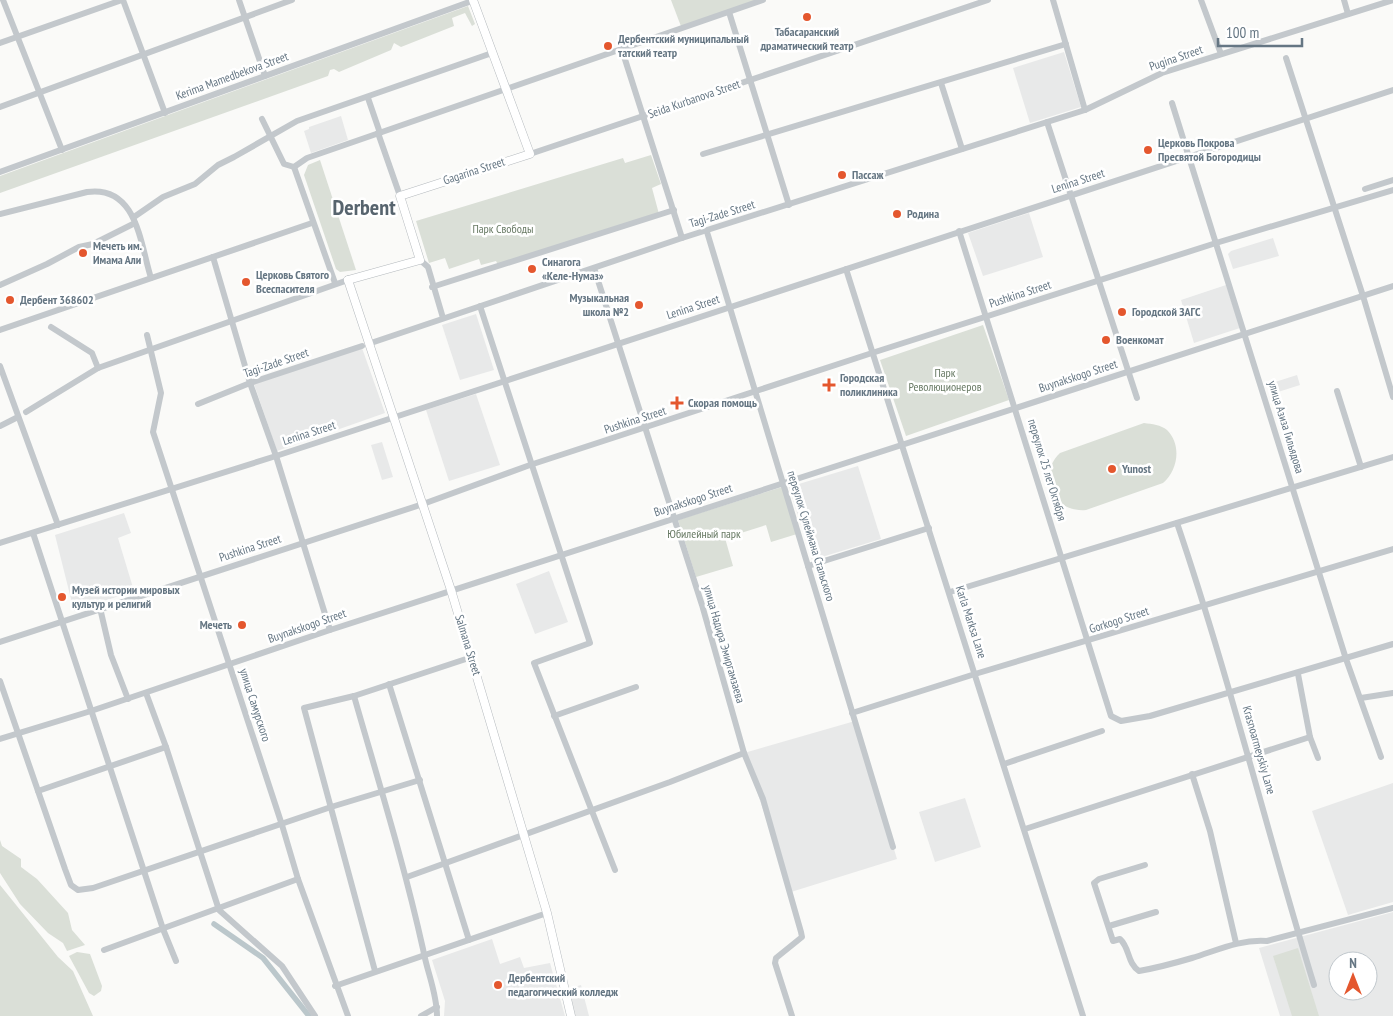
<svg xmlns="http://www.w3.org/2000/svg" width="1393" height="1016" font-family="'PT Sans Narrow',sans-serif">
  <rect width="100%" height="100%" fill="#fafaf8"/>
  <!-- built -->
  <g fill="#e8e9e9" fill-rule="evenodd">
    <path d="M1064,52L1081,107L1030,123L1013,68Z"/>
    <path d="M341,116L348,140L311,153L304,131L309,129V127Z"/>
    <path d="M1029,213L1043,257L983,276L968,233Z"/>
    <path d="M1273,238L1279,256L1233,269L1228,254L1231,251Z"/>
    <path d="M1226,285L1240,328L1194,343L1181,300Z"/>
    <path d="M476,314L494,370L460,380L442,325Z"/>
    <path d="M362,348L385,413L277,451L254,384Z"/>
    <path d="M1297,375L1300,385L1278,392L1275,382Z"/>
    <path d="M476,394L500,465L449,481L426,410Z"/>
    <path d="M382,442L393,477L382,480L371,445Z"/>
    <path d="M858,466L881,539L812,560L789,487Z"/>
    <path d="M124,513L131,533L118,538L134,591L74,611L55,535Z"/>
    <path d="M549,571L568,622L535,634L516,584Z"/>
    <path d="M855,721L897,859L791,892L744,753Z"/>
    <path d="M1393,783V902L1348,915L1312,811Z"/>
    <path d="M965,798L981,847L935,862L919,812Z"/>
    <path d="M1393,912V1016H1280L1259,948ZM1338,961H1368V991H1338Z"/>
    <path d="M492,939L500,964L520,957L524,968L550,963L565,1016H444L445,1001L432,960Z"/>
    <path d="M581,985L589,1016H574L567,989Z"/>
  </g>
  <!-- green -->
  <g fill="#dadfd7">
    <path d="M671,0H763L682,29Z"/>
    <path d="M468,6L475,24L472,26L465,13L452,18L454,26L401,47L394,43L391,50L339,72L334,69L330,70L328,76L0,193V176Z"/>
    <path d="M651,155L661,184L652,188L659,214L498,265L496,261L481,265L479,259L449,269L445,258L429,263L416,221L623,158L625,163Z"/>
    <path d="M320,160L356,270L340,272L336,269L304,175L308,165Z"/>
    <path d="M983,325L1009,400L906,436L880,360Z"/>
    <path d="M1144,423C1152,424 1161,425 1167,430C1182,445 1178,470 1163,483L1086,510C1053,513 1036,476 1060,453Z"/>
    <path d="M782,487L797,534L771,542L766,525L725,538L733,566L696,577L678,520Z"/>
    <path d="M0,840L2,846L21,859V867L37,879L68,913L72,930L85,945L67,951L63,943L48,933L20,904L0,873Z"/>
    <path d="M0,885L58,957L73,971L93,1016H0Z"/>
    <path d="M1298,948L1319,1016H1292L1273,956Z"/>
    <path d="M77,952L90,954L102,986L101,991L94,996L89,993L69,956Z"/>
  </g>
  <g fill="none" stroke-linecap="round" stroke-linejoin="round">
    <!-- canal -->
    <path stroke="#bbc7cb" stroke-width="5.5" d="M214,924L263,958L309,1016"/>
    <defs>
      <g id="major">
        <path d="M348,280L451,590L547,913L571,1016"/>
        <path d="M348,280L420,260L400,196L530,154L473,0"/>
      </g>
    </defs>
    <!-- major casing -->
    <use href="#major" stroke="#b5babe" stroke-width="9"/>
    <!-- minor -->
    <g stroke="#c3c8cc" stroke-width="6">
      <path d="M3,0L62,150"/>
      <path d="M123,0L165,113"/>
      <path d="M239,0L265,76"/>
      <path d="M1053,0L1085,110"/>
      <path d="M1201,0L1221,54"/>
      <path d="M1344,0L1348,14"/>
      <path d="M729,12L789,205"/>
      <path d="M0,43L122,0"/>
      <path d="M622,50L682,238"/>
      <path d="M1286,58L1363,296L1393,397"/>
      <path d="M941,83L962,149"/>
      <path d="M368,98L380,133"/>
      <path d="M1172,103L1346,659L1381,757"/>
      <path d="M0,107L292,0"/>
      <path d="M262,119L284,164L294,167"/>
      <path d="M1047,122L1137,398"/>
      <path d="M378,133L400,196"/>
      <path d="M530,154L988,0"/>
      <path d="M703,154L1066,44"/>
      <path d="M294,167L307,158L763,0"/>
      <path d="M294,167L335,283"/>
      <path d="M0,172L472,1"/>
      <path d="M1365,189L1393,180"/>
      <path d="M0,214L87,192C137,185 140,243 151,278"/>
      <path d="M134,217L163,197L195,184L218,165L234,157L297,121L492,53"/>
      <path d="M959,231L1111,716L1121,721L1150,716L1393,644"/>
      <path d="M707,232L893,847"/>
      <path d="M213,257L250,383L276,456L330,630"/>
      <path d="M419,259L428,267L443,318"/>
      <path d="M594,268L702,605L744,753L763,799L801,932L802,937L776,958L775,963L792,1016"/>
      <path d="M846,269L1083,1016"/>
      <path d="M0,285L47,264L79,247L93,244L135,223"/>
      <path d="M432,287L674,210"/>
      <path d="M480,306L590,643L534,663L615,870"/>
      <path d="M51,327L92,353L98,368"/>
      <path d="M0,330L312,223"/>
      <path d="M147,335L161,393L153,432L156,441L282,825L298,879L348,1016"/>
      <path d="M368,344L682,238L1085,110L1162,73L1393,0"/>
      <path d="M0,366L58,525"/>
      <path d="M1337,391L1361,467"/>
      <path d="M198,404L250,383L362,346"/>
      <path d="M26,412L98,368L348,280"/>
      <path d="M0,426L18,417"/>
      <path d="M1177,523C1229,676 1267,832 1314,985"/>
      <path d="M33,533L163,929L176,961"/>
      <path d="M0,543L276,456L1393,90"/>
      <path d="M808,566L929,528"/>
      <path d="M950,592L1393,457"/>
      <path d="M100,608L111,655L128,699"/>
      <path d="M0,642L423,504L530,465L872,353L1216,243L1393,190"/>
      <path d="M1298,674L1310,737L1318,758"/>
      <path d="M0,681L65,869L71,885L78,890L93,888L331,807L420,780"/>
      <path d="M389,684L469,940"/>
      <path d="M146,693L166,747L219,910L282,966L315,1016"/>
      <path d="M354,696C378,780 404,863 423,949C427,972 437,993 437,1016"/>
      <path d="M1361,698L1393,693"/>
      <path d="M852,713L975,674L1393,549"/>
      <path d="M554,716L636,687"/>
      <path d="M0,739L91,711L330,630L1393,286"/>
      <path d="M1004,764L1102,731"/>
      <path d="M1192,774L1210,831L1236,943"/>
      <path d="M38,791L166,747"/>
      <path d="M1025,829L1310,737"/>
      <path d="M1145,865L1099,879L1094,883L1113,941L1120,939C1130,948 1127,963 1139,971C1156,968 1175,963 1192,958C1218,950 1240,939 1267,941L1393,908"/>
      <path d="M407,877L670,782L744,753"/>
      <path d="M1109,926L1156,912"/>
      <path d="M104,950L298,879"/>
      <path d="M375,971L304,708L354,696L472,657"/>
      <path d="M335,986L547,913"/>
      <path d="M421,1016L437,1007"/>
    </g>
    <!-- major -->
    <use href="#major" stroke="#fff" stroke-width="8"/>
  </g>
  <!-- markers -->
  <g fill="#e4572e" stroke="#fff" stroke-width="2">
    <circle cx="807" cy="17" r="5"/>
    <circle cx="608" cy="46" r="5"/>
    <circle cx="1148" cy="150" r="5"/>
    <circle cx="842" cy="175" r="5"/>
    <circle cx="897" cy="214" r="5"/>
    <circle cx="83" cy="253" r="5"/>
    <circle cx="532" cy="269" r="5"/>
    <circle cx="246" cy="282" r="5"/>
    <circle cx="10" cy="300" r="5"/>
    <circle cx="639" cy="305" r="5"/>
    <circle cx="1122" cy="312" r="5"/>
    <circle cx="1106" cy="340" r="5"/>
    <path d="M826.5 377.5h5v5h5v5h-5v5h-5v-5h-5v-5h5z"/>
    <path d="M674.5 395.5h5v5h5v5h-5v5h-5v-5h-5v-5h5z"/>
    <circle cx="1112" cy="469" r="5"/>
    <circle cx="62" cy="597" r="5"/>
    <circle cx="242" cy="625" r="5"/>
    <circle cx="498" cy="985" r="5"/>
  </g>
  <g text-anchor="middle" stroke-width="5" stroke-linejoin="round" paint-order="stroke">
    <!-- poi labels -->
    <g font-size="12" font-weight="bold" fill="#657683" stroke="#fff" text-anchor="start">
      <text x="807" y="36" text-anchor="middle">Табасаранский<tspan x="807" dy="14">драматический театр</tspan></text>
      <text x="618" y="43">Дербентский муниципальный<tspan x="618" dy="14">татский театр</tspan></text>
      <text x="1158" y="147">Церковь Покрова<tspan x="1158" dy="14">Пресвятой Богородицы</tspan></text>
      <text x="852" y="179">Пассаж</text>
      <text x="907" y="218">Родина</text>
      <text x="93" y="250">Мечеть им.<tspan x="93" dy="14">Имама Али</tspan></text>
      <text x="542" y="266">Синагога<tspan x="542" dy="14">«Келе-Нумаз»</tspan></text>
      <text x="256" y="279">Церковь Святого<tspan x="256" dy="14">Всеспасителя</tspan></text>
      <text x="629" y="302" text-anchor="end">Музыкальная<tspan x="629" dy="14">школа №2</tspan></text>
      <text x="20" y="304">Дербент 368602</text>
      <text x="1132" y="316">Городской ЗАГС</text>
      <text x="1116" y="344">Военкомат</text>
      <text x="840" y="382">Городская<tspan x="840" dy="14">поликлиника</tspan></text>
      <text x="688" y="407">Скорая помощь</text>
      <text x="1122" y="473">Yunost</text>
      <text x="72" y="594">Музей истории мировых<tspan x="72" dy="14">культур и религий</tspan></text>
      <text x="232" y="629" text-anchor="end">Мечеть</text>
      <text x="508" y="982">Дербентский<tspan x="508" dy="14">педагогический колледж</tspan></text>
    </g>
    <!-- street labels -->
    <g font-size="12" fill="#657683" stroke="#fff">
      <text transform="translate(1176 58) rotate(-19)" y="4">Pugina Street</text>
      <text transform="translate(232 76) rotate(-20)" y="4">Kerima Mamedbekova Street</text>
      <text transform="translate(694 99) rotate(-19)" y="4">Seida Kurbanova Street</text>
      <text transform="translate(474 171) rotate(-18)" y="4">Gagarina Street</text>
      <text transform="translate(1078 181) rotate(-18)" y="4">Lenina Street</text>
      <text transform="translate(722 214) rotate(-17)" y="4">Tagi-Zade Street</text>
      <text transform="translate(1020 294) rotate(-18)" y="4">Pushkina Street</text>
      <text transform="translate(693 307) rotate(-18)" y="4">Lenina Street</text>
      <text transform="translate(276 363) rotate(-19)" y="4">Tagi-Zade Street</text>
      <text transform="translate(1078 376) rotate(-18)" y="4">Buynakskogo Street</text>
      <text transform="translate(635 420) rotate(-18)" y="4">Pushkina Street</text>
      <text transform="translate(1286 427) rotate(73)" y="4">улица Азиза Гильядова</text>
      <text transform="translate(309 433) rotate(-18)" y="4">Lenina Street</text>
      <text transform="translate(1047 470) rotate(73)" y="4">переулок 25 лет Октября</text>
      <text transform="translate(693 500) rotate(-18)" y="4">Buynakskogo Street</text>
      <text transform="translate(811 536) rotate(73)" y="4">переулок Сулеймана Стальского</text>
      <text transform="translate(250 548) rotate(-18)" y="4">Pushkina Street</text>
      <text transform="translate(1119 620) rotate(-18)" y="4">Gorkogo Street</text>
      <text transform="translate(971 622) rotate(72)" y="4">Karla Marksa Lane</text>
      <text transform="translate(307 626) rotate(-19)" y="4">Buynakskogo Street</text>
      <text transform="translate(724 644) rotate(74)" y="4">улица Надира Эмиргамзаева</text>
      <text transform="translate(468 645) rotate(73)" y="4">Salmana Street</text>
      <text transform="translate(255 705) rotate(72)" y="4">улица Самурского</text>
      <text transform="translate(1259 750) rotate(74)" y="4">Krasnoarmeyskiy Lane</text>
    </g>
    <!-- park labels -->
    <g font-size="12" fill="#687a64" stroke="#fff">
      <text x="503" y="233">Парк Свободы</text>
      <text x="945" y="377">Парк<tspan x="945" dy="14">Революционеров</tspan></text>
      <text x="704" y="538">Юбилейный парк</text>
    </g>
    <!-- town labels -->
    <g font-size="22" font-weight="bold" fill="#57646e" stroke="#fff">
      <text x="364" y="215">Derbent</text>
    </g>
  </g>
  <!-- north arrow -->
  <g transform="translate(1353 976)"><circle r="24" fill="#ffffff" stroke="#c1c8cd"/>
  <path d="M0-4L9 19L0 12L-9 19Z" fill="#e4572e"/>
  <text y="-8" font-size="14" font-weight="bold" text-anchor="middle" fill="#657683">N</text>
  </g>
  <!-- scale -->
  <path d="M1218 38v8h84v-8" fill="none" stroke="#657683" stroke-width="2.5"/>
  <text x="1226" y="38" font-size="15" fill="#657683" stroke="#ffffff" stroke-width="4" paint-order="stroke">100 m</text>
</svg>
